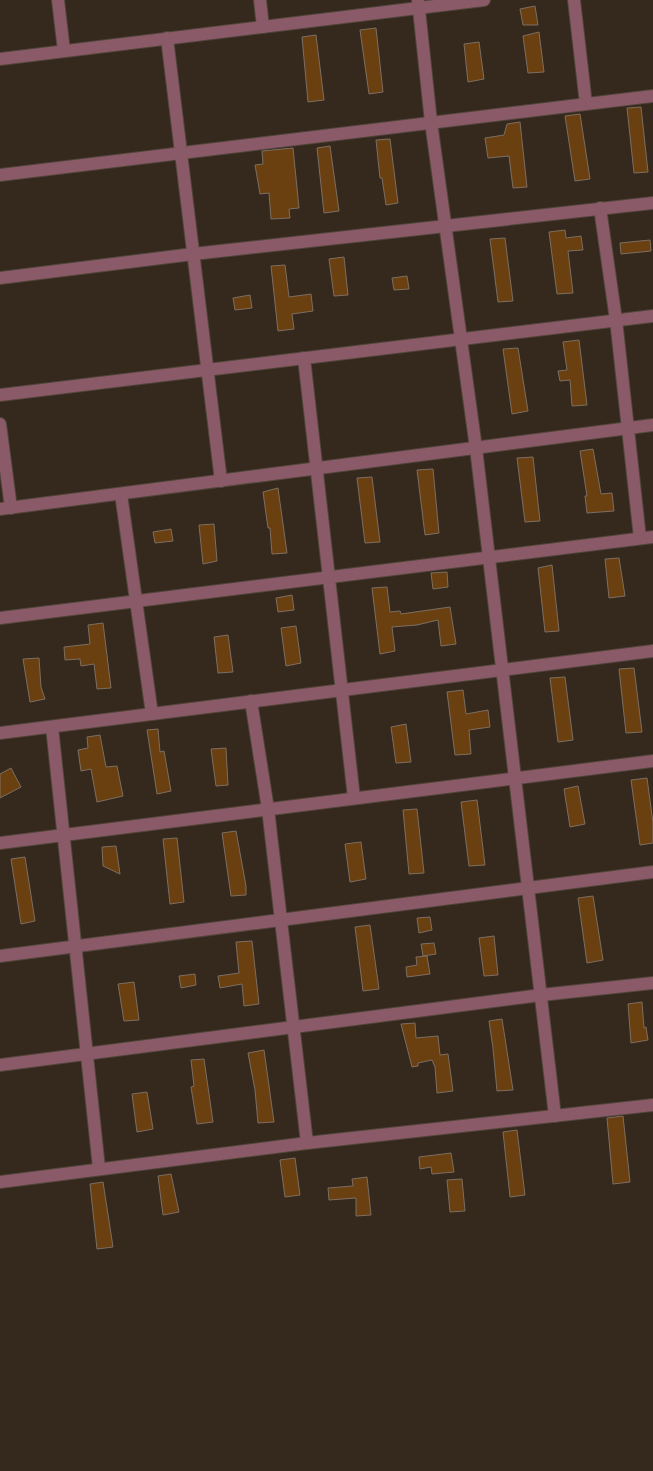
<svg xmlns="http://www.w3.org/2000/svg" width="653" height="1471" font-family="'Open Sans',sans-serif">
  <rect width="100%" height="100%" fill="#35281d"/>
  <!-- building -->
  <g fill="#6b4010" stroke="#7d6e61">
    <path d="M535,6L538,25H523L520,9Z"/>
    <path d="M376,28L383,92L369,94L360,30Z"/>
    <path d="M539,32L544,72L528,73L523,36Z"/>
    <path d="M316,35L324,100L308,102L302,37Z"/>
    <path d="M479,42L484,79L468,82L464,44Z"/>
    <path d="M641,107L648,172L634,173L627,108Z"/>
    <path d="M580,114L590,179L575,181L565,116Z"/>
    <path d="M520,122L527,187L513,188L509,156L488,158L485,138L504,135L507,124Z"/>
    <path d="M390,139L398,203L386,205L382,178H380L376,140Z"/>
    <path d="M330,146L339,211L324,213L317,148Z"/>
    <path d="M293,148L299,208L289,209L290,218L271,219L269,193L260,194L255,165L263,164L262,151Z"/>
    <path d="M565,230L566,238L581,236L583,250L568,251L573,293L557,294L549,232Z"/>
    <path d="M505,238L513,301L498,302L490,239Z"/>
    <path d="M650,240L651,251L621,254L620,243Z"/>
    <path d="M344,257L348,295L334,296L329,259Z"/>
    <path d="M285,265L289,297L311,294L313,311L292,314L294,329L278,331L271,266Z"/>
    <path d="M407,276L409,289L394,290L392,278Z"/>
    <path d="M250,295L252,308L235,310L233,298Z"/>
    <path d="M579,340L587,405L572,406L570,380L560,381L558,371L567,370L563,342Z"/>
    <path d="M518,348L528,411L512,414L503,349Z"/>
    <path d="M593,449L601,494L612,493L614,511L587,513L585,496H587L580,451Z"/>
    <path d="M533,457L540,521L525,522L517,458Z"/>
    <path d="M433,469L439,533L425,535L417,470Z"/>
    <path d="M372,477L380,542L365,543L357,478Z"/>
    <path d="M278,488L287,553L272,554L270,528H268L263,492Z"/>
    <path d="M214,524L217,561L203,564L199,525Z"/>
    <path d="M171,529L173,541L155,543L153,532Z"/>
    <path d="M619,558L625,596L609,598L605,559Z"/>
    <path d="M552,565L559,631L545,632L538,568Z"/>
    <path d="M447,572L448,587L433,589L431,573Z"/>
    <path d="M387,587L390,612L400,611L401,614L450,607L456,644L441,646L438,620L417,625L392,627L395,651L380,654L372,588Z"/>
    <path d="M292,595L294,610L278,612L276,598Z"/>
    <path d="M103,623L111,688L97,689L94,664L81,666L80,659L65,660L64,647L90,644L88,625Z"/>
    <path d="M296,626L301,663L286,666L281,628Z"/>
    <path d="M228,635L233,672L218,673L214,637Z"/>
    <path d="M39,658L41,687L45,699L30,702L23,659Z"/>
    <path d="M634,668L642,732L626,733L619,669Z"/>
    <path d="M565,677L573,740L558,742L550,678Z"/>
    <path d="M463,690L466,714L488,710L490,727L469,730L471,754L455,755L447,692Z"/>
    <path d="M406,724L411,762L396,763L391,727Z"/>
    <path d="M158,729L160,752L164,751L171,791L157,794L147,730Z"/>
    <path d="M100,735L106,767L117,766L123,796L97,802L91,769L81,771L78,750L88,748L87,737Z"/>
    <path d="M226,748L228,785L216,786L211,749Z"/>
    <path d="M11,768L21,787L0,798V774Z"/>
    <path d="M647,778L653,823V843L640,845L631,780Z"/>
    <path d="M578,786L585,824L570,827L564,789Z"/>
    <path d="M477,800L485,865L469,866L461,802Z"/>
    <path d="M417,809L424,873L409,874L403,810Z"/>
    <path d="M236,831L246,886V895L231,896L222,833Z"/>
    <path d="M177,838L184,902L170,904L163,839Z"/>
    <path d="M361,842L366,879L350,882L345,844Z"/>
    <path d="M116,846L120,874L103,866L102,847Z"/>
    <path d="M25,857L35,921L21,924L11,859Z"/>
    <path d="M593,896L603,960L587,963L578,898Z"/>
    <path d="M430,917L432,930L419,933L417,918Z"/>
    <path d="M370,925L379,989L363,991L355,927Z"/>
    <path d="M494,936L498,975L484,976L479,938Z"/>
    <path d="M252,941L259,1004L244,1006L242,984L220,988L218,976L239,973L236,942Z"/>
    <path d="M434,943L436,954L423,956L421,944Z"/>
    <path d="M427,956L430,974L407,977L406,967L417,965L416,957Z"/>
    <path d="M195,974L196,985L181,988L179,976Z"/>
    <path d="M134,982L139,1020L124,1021L118,984Z"/>
    <path d="M642,1002L644,1028L646,1027L648,1040L631,1043L628,1004Z"/>
    <path d="M502,1019L513,1090L497,1091L493,1048L489,1021Z"/>
    <path d="M415,1023L416,1038L438,1036L440,1055L448,1054L453,1091L437,1093L435,1067L432,1060L418,1063V1066L412,1067L401,1024Z"/>
    <path d="M264,1050L274,1122L258,1123L255,1090L248,1053Z"/>
    <path d="M204,1059L213,1122L197,1124L191,1087L194,1086L191,1060Z"/>
    <path d="M147,1092L153,1129L137,1132L132,1094Z"/>
    <path d="M623,1116L630,1182L613,1184L607,1118Z"/>
    <path d="M517,1130L525,1195L510,1197L503,1132Z"/>
    <path d="M451,1153L454,1172L432,1174L431,1167L420,1169L419,1157Z"/>
    <path d="M295,1158L300,1195L285,1197L280,1160Z"/>
    <path d="M171,1174L179,1212L163,1215L158,1176Z"/>
    <path d="M367,1177L371,1215L356,1216V1198L329,1200L328,1188L353,1186L352,1179Z"/>
    <path d="M462,1179L465,1211L450,1212L447,1180Z"/>
    <path d="M103,1182L113,1247L97,1249L90,1184Z"/>
  </g>
  <g fill="none" stroke-linecap="round" stroke-linejoin="round">
    <defs>
      <g id="minor">
        <path d="M58,0L64,51"/>
        <path d="M260,0L263,27"/>
        <path d="M418,0L431,122L476,448L555,1116"/>
        <path d="M574,0L586,104"/>
        <path d="M167,38L221,481"/>
        <path d="M0,59L484,0"/>
        <path d="M0,175L653,96"/>
        <path d="M600,208L616,320L640,538"/>
        <path d="M0,278L193,254L653,203"/>
        <path d="M304,358L354,798"/>
        <path d="M0,395L653,316"/>
        <path d="M0,424L11,508"/>
        <path d="M121,494L152,714"/>
        <path d="M0,509L653,425"/>
        <path d="M0,618L653,537"/>
        <path d="M251,701L268,809L307,1143"/>
        <path d="M52,727L99,1168"/>
        <path d="M0,733L653,651"/>
        <path d="M0,843L653,761"/>
        <path d="M0,956L653,872"/>
        <path d="M0,1065L541,995L653,983"/>
        <path d="M0,1182L307,1143L653,1105"/>
      </g>
    </defs>
    <!-- minor casing -->
    <use href="#minor" stroke="#51453a" stroke-width="14"/>
    <!-- minor -->
    <use href="#minor" stroke="#8a5a68" stroke-width="12"/>
  </g>
</svg>
